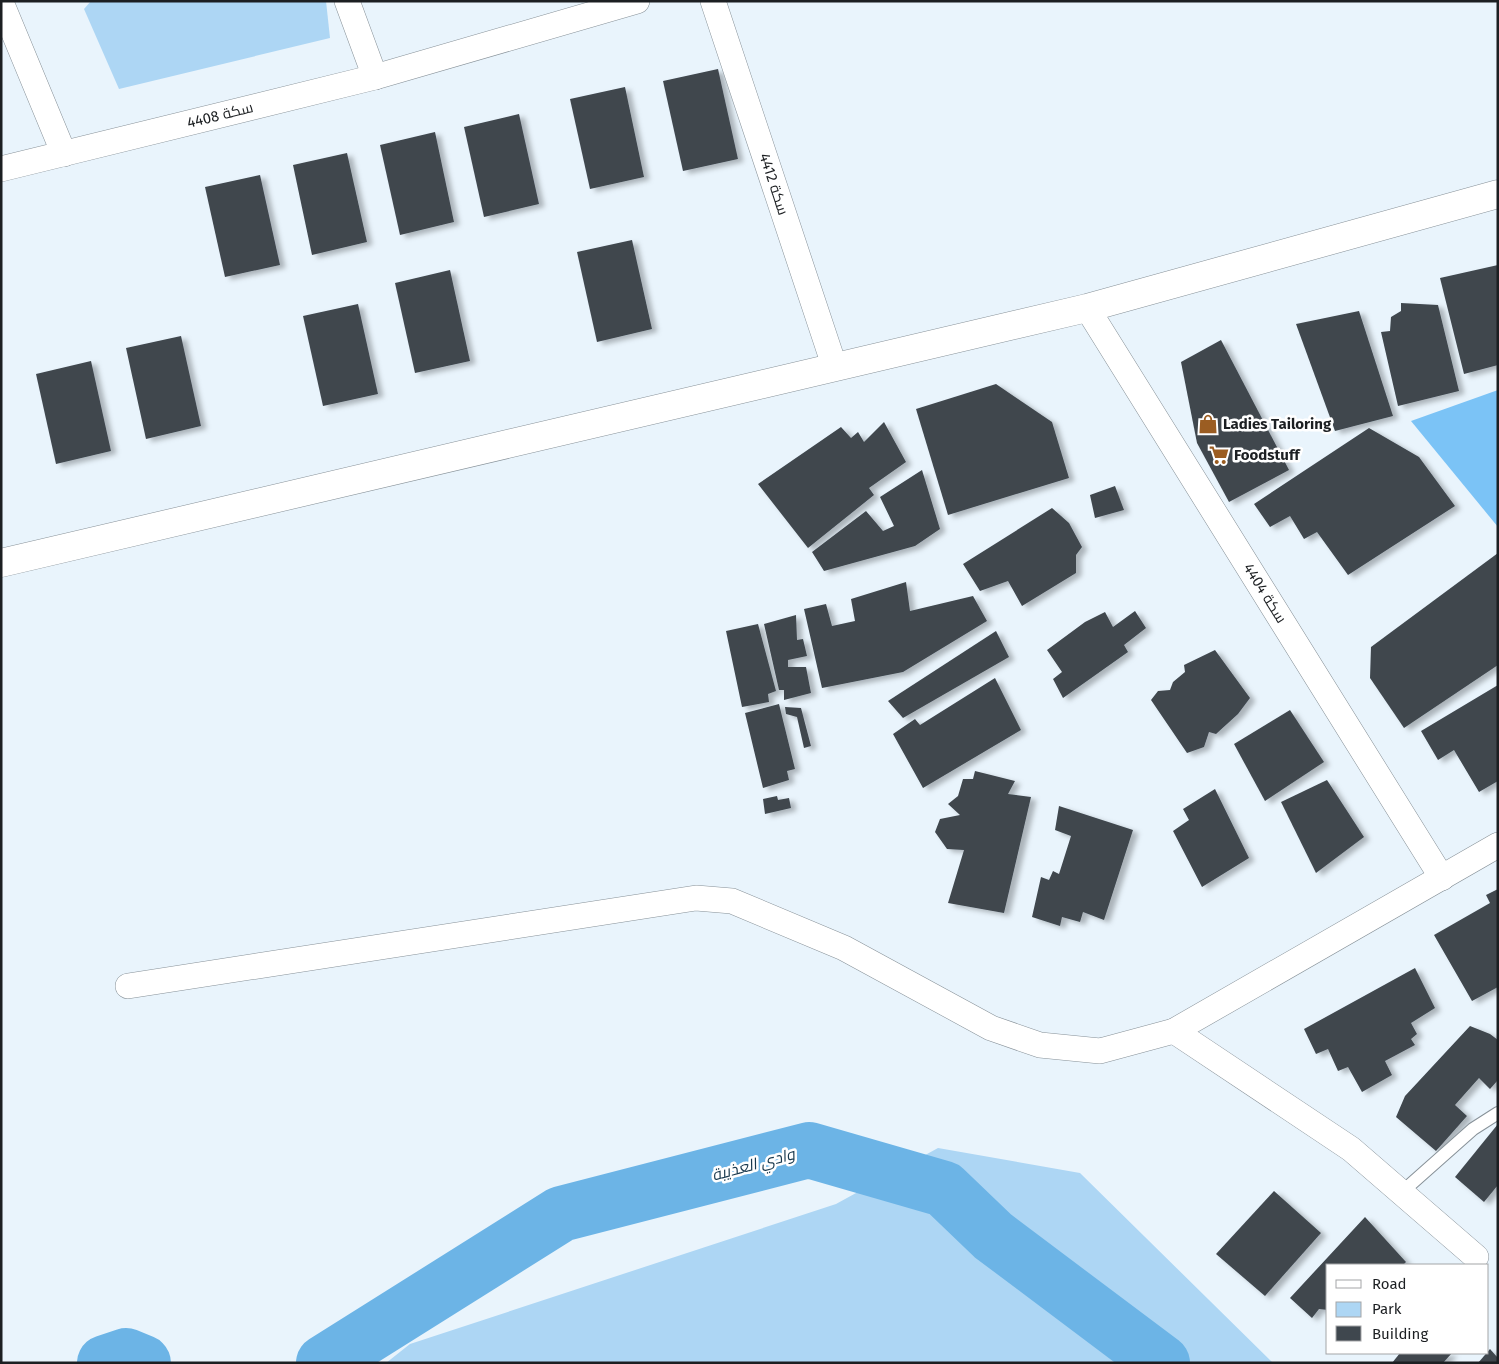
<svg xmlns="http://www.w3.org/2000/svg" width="1499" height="1364" font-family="'Fira Sans',Cairo,sans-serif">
  <defs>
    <filter id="shadow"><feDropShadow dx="5.5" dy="3" stdDeviation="2.5" flood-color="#0004"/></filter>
  </defs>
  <rect width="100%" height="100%" fill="#e9f4fc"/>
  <!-- green -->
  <g fill="#add6f4">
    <path d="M91,1H326L330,38L119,89L84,9Z"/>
    <path d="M938,1148L1080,1173L1273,1363H386L410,1344L836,1204Z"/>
  </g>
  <!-- forest -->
  <path fill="#7bc3f6" d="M1498,390V527L1411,421Z"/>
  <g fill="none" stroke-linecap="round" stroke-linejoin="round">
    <!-- river -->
    <g stroke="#6cb4e6" stroke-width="56">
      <path d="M105,1363L126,1356L143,1363"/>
      <path d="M324,1363L561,1214L809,1150L944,1189L993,1236L1162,1363"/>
    </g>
  </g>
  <!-- building -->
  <g fill="#3f474e" filter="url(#shadow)">
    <path d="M718,69L738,159L683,171L663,81Z"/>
    <path d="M625,87L644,177L590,189L570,99Z"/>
    <path d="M519,114L539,204L484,217L464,127Z"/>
    <path d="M435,132L454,222L400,235L380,145Z"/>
    <path d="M347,153L367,242L312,255L293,165Z"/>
    <path d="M260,175L280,265L225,277L205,187Z"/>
    <path d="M632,240L652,329L597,342L577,252Z"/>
    <path d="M1498,265V365L1464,374L1440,278Z"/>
    <path d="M450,270L470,361L415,373L395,283Z"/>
    <path d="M1401,303L1438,305L1459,391L1398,406L1381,332L1390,331L1391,317L1401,311Z"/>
    <path d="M358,304L378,394L323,406L303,316Z"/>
    <path d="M1359,311L1393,416L1335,431L1296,324Z"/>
    <path d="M181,336L201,426L146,439L126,348Z"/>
    <path d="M1221,340L1289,470L1229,502L1197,443L1181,362Z"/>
    <path d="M91,361L111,451L56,464L36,374Z"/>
    <path d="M996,384L1052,422L1069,478L948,515L916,409Z"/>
    <path d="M884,422L906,462L869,488L874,495L808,548L758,484L841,427L851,438L858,432L864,442Z"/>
    <path d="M1369,428L1419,457L1455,506L1348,575L1317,532L1304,539L1290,516L1270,527L1254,504Z"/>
    <path d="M922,470L940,529L915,546L824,571L812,552L866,511L883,531L894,526L880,497Z"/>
    <path d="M1115,486L1124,510L1095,518L1090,495Z"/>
    <path d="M1052,508L1069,523L1082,547L1076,555V573L1022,606L1008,581L980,591L963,564Z"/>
    <path d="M1498,553V665L1404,728L1370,678L1371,647Z"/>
    <path d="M906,582L910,611L973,596L987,621L903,672L822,688L804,609L826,604L832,626L855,621L851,599Z"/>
    <path d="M1135,611L1146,628L1124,645L1128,652L1063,698L1053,679L1062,672L1047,650L1085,622L1105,612L1113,627Z"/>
    <path d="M796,615L797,640L803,639L807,656L788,660V667H806L811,693L784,700V690H779L764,624Z"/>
    <path d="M758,624L776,691L768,694L769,702L742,707L726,631Z"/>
    <path d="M996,631L1009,657L903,718L888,701Z"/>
    <path d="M1215,650L1250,698L1238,714L1216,734L1209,732L1204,747L1187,753L1151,700L1158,691L1170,690L1173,682L1185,672L1184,665Z"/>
    <path d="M995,678L1021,730L923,788L893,734L915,719L920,725Z"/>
    <path d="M1498,685V781L1479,792L1454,750L1438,760L1421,731Z"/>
    <path d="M779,704L795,769L787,771L789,780L763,788L745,713Z"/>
    <path d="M785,707L801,708L811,746L804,748L797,717L786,714Z"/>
    <path d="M1290,710L1324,762L1265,801L1234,744Z"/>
    <path d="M975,771L1015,781L1008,794L1031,797L1004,913L948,903L964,850L947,849L935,832L940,819L960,815L948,804L958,796L963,779H973Z"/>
    <path d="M1327,780L1364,837L1316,873L1281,802Z"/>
    <path d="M1215,789L1249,858L1202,887L1173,831L1189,820L1183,809Z"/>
    <path d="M777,796L778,800L789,798L791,808L765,814L763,799Z"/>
    <path d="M1059,806L1133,830L1104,920L1083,912L1080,922L1062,917L1060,926L1032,917L1041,877L1049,880L1053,871L1059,874L1071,836L1055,830Z"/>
    <path d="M1498,889V987L1472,1001L1434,935L1490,903L1486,895Z"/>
    <path d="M1415,968L1435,1008L1411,1023L1417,1034L1411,1039L1415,1045L1385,1061L1392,1075L1362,1092L1348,1067L1338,1071L1328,1049L1316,1054L1304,1029Z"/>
    <path d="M1470,1026L1490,1034L1498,1040V1080L1490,1089L1479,1078L1455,1105L1467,1116L1436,1151L1396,1117L1405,1096Z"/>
    <path d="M1498,1124V1185L1484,1202L1455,1177Z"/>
    <path d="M1274,1191L1321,1233L1265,1296L1216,1254Z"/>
    <path d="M1365,1217L1406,1262L1403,1265H1328V1310L1319,1309L1312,1318L1290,1298Z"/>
    <path d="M1490,1349L1498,1358V1363H1478Z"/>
    <path d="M1400,1353H1452L1443,1363H1392Z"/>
  </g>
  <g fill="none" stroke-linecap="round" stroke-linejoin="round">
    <defs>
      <path id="service" d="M1402,1192L1473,1129L1498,1113"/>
      <g id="minor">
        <path d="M347,1L375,77"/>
        <path d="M713,1L835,368"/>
        <path d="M1,2L64,154"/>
        <path d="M1,169L375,77L637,1"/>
        <path d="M1087,308L1442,878"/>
        <path d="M128,986L696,898L732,901L844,948L991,1028L1040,1045L1100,1051L1174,1031L1498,845"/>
        <path d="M1174,1031L1351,1149L1476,1257"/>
      </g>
      <path id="tertiary" d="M1,563L1087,308L1498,194"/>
    </defs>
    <!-- service casing -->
    <use href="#service" stroke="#879198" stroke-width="14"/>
    <!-- minor casing -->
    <use href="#minor" stroke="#879198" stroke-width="26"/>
    <!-- tertiary casing -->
    <use href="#tertiary" stroke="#879198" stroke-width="29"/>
    <!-- service -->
    <use href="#service" stroke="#fff" stroke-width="12"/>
    <!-- minor -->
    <use href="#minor" stroke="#fff" stroke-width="25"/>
    <!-- tertiary -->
    <use href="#tertiary" stroke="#fff" stroke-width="28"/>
  </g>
  <!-- icons -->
  <defs>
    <symbol id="shop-bare" viewBox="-9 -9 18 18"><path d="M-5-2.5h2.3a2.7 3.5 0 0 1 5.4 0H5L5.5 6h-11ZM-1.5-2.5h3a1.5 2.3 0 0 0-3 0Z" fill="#9b5d22" stroke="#fff" stroke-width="2.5" paint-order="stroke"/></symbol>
    <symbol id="supermarket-bare" viewBox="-9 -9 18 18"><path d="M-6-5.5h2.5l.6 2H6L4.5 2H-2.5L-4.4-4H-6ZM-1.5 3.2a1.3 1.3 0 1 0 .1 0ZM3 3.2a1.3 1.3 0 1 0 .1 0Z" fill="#9b5d22" stroke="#fff" stroke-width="2.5" paint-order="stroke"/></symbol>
  </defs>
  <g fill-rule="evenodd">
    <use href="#shop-bare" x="1194" y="410" width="28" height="28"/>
    <use href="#supermarket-bare" x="1205" y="441" width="28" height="28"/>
  </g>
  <g text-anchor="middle" stroke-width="5" stroke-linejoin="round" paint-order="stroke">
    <!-- street labels -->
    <g font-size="15" fill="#1c1f22" stroke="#fff">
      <text transform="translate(220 115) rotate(-14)" y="5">سكة 4408</text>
      <text transform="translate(774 184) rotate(72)" y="5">سكة 4412</text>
      <text transform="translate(1265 593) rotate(58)" y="5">سكة 4404</text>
    </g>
    <!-- poi labels -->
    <g font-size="15" font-weight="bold" fill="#1c1f22" stroke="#fff" text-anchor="start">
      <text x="1223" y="429">Ladies Tailoring</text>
      <text x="1234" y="460">Foodstuff</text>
    </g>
    <!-- water labels -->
    <g font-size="16" font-style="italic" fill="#18384d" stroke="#fff">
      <text transform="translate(753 1164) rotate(-15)" y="6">وادي العذيبة</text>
    </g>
  </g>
  <!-- border -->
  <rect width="1499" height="1364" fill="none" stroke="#1c1f22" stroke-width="5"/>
  <!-- legend -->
  <rect x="1326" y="1264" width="162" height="90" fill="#ffffff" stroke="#a4a5a7"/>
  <rect x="1336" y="1280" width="25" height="8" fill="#ffffff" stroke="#a4a5a7"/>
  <text x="1372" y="1289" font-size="15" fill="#1c1f22">Road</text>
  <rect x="1336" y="1302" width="25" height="15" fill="#add6f4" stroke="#a4a5a7"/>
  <text x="1372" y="1314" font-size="15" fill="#1c1f22">Park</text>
  <rect x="1336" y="1326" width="25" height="15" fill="#3f474e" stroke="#a4a5a7"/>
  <text x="1372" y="1339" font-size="15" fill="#1c1f22">Building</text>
</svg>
